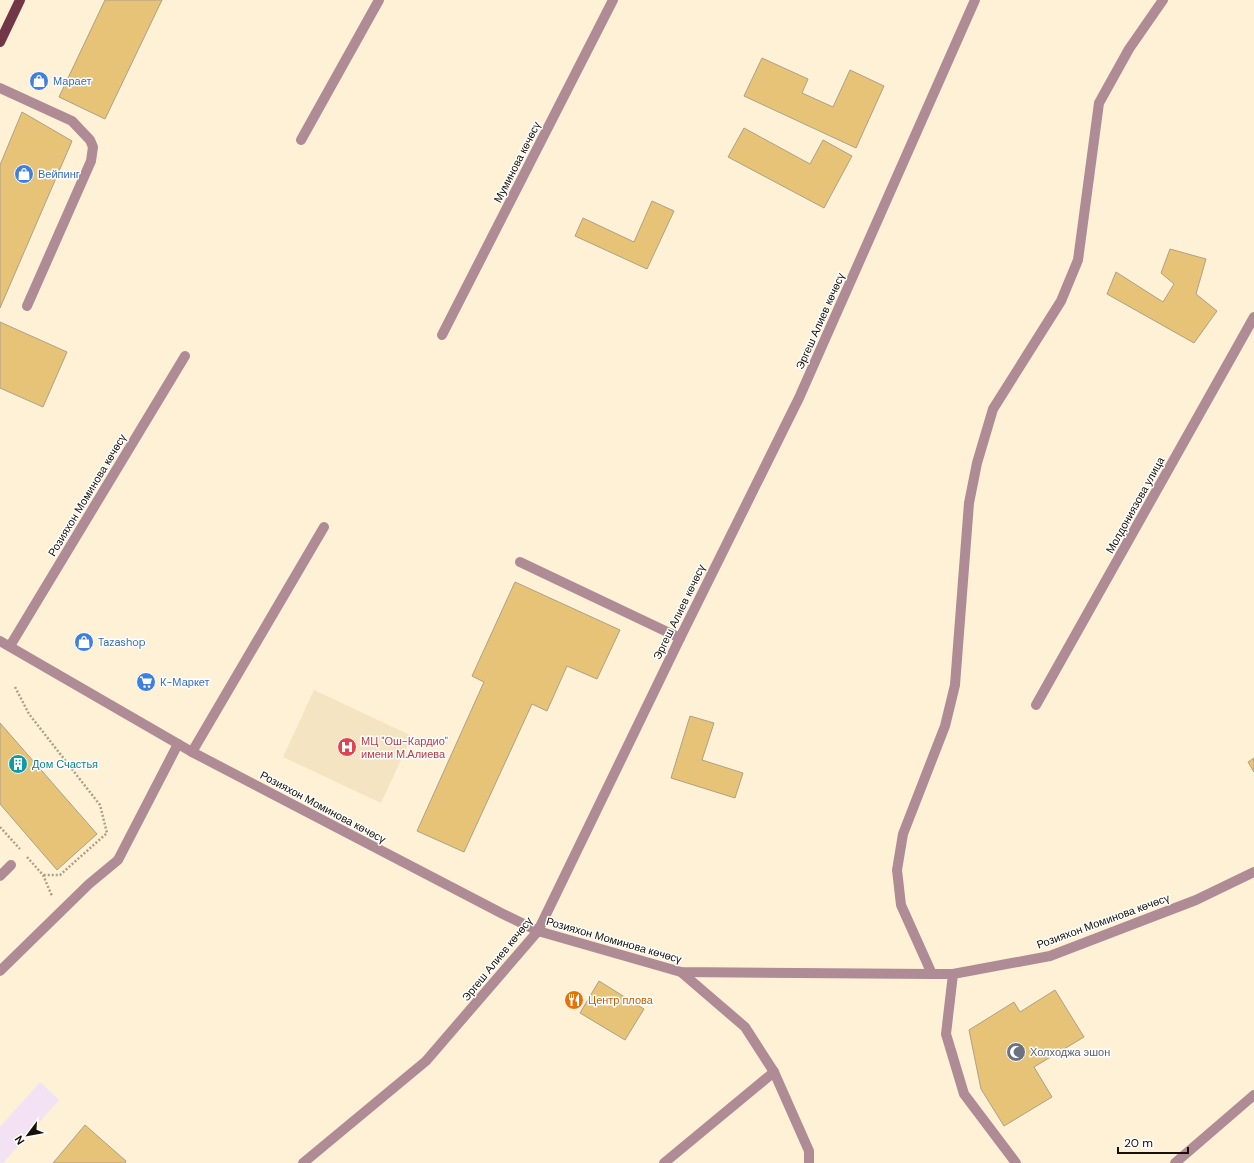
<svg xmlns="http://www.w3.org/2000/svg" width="1254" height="1163" font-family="'DM Sans',sans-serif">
  <rect width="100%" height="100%" fill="#fff1d5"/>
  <!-- built -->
  <path fill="#f5e4c1" d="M314,690L412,736L381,803L283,757Z"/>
  <!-- industrial -->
  <path fill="#f3e2f4" d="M40,1082L59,1100L3,1163H0V1127Z"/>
  <!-- building -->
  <g fill="#e7c378" stroke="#ada086">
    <path d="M105,0H162L105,119L59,97Z"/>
    <path d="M762,58L808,79L802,93L833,107L850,70L884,86L856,148L744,96Z"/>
    <path d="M22,112L72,141L0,308V165Z"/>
    <path d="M744,128L810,164L823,140L852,156L824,208L728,157Z"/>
    <path d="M652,201L674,211L647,269L575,236L583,218L634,242Z"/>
    <path d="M1170,249L1206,259L1196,294L1217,311L1194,343L1107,294L1116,272L1163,302L1174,284L1161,273Z"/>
    <path d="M0,322L67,352L43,407L0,388Z"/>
    <path d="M515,582L620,630L597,679L567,666L547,711L532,704L464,852L417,831L484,682L472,676Z"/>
    <path d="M690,716L714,723L702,760L743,773L735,798L671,778Z"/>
    <path d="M0,723L97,834L57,870L0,804Z"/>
    <path d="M1254,758V772L1248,762Z"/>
    <path d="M599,981L644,1009L625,1040L580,1013Z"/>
    <path d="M1055,990L1084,1037L1034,1067L1052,1097L1004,1126L981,1089L969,1030L1014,1002L1020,1012Z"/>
    <path d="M85,1125L126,1161L125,1163H53Z"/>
  </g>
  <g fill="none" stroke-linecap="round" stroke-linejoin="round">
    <!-- path -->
    <g stroke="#aa9f8a" stroke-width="2.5" stroke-dasharray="2 2" stroke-linecap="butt">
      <path d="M15,687L29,714L100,805L107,833L60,875H43"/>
      <path d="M0,827L20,849"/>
      <path d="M27,857L43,875L52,896"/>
    </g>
    <!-- minor -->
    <g stroke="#af8b95" stroke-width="10">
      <path d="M0,88L72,121L90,140L93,147L91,161L27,306"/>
      <path d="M301,140L379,0"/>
      <path d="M442,335L613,0"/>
      <path d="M520,562L680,638"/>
      <path d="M0,641L192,752L503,914L538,931L681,972L932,974H953L1050,956L1196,900L1254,872"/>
      <path d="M10,646L185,356"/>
      <path d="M1036,705L1254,317"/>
      <path d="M192,752L324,527"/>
      <path d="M0,876L11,865"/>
      <path d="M0,971L89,884L118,860L178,744"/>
      <path d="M681,972L745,1027L774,1072L809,1151V1163"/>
      <path d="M932,974L901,905L897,870L903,834L945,726L955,685L969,503L977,463L993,409L1061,301L1078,260L1099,103L1129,49L1163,0"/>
      <path d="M953,974L946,1034L964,1094L1016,1163"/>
      <path d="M303,1163L426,1061L538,931L680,638L799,398L975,0"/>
      <path d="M664,1163L774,1072"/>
      <path d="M1175,1163L1254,1095"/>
    </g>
    <!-- major -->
    <path stroke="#723649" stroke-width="10" d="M0,42L20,0"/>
  </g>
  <!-- icons -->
  <defs>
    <symbol id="shop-disc" viewBox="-11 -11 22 22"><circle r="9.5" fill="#3f7fe0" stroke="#fff"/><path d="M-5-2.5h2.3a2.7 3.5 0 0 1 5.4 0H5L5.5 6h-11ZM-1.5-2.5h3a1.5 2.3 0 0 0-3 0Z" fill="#fff"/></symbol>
    <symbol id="supermarket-disc" viewBox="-11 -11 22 22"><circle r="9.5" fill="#3f7fe0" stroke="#fff"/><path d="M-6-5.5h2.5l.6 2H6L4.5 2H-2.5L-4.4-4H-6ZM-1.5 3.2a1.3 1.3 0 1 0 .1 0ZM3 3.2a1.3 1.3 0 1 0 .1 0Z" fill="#fff"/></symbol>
    <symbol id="hospital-disc" viewBox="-11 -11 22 22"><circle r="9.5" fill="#e0444e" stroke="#fff"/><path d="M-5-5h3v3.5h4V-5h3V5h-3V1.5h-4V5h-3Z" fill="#fff"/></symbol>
    <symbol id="building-disc" viewBox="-11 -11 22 22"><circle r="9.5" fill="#0f9aa8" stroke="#fff"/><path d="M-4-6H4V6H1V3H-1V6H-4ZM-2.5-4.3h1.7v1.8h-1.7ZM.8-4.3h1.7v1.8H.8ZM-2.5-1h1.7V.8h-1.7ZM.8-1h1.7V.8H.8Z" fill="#fff"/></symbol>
    <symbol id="restaurant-disc" viewBox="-11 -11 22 22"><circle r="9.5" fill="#e8710a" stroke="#fff"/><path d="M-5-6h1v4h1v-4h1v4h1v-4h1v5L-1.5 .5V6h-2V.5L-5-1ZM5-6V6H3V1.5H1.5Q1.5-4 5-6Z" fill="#fff"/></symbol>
    <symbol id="mosque-disc" viewBox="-11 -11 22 22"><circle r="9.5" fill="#6b7280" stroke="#fff"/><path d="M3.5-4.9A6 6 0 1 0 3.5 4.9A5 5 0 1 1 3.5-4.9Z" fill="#fff"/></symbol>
  </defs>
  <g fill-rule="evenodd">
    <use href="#shop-disc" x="28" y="70" width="22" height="22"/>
    <use href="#shop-disc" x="13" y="163" width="22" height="22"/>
    <use href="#shop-disc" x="73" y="631" width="22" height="22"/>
    <use href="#supermarket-disc" x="135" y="671" width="22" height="22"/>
    <use href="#hospital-disc" x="336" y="736" width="22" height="22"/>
    <use href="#building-disc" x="7" y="753" width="22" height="22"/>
    <use href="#restaurant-disc" x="563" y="989" width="22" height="22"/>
    <use href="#mosque-disc" x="1005" y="1041" width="22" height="22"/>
  </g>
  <g text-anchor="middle" stroke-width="3" stroke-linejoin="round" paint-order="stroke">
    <!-- shop labels -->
    <g font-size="11" fill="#366cbe" stroke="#fff" text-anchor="start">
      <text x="53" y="85">Марает</text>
      <text x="38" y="178">Вейпинг</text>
      <text x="98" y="646">Tazashop</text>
      <text x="160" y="686">К-Маркет</text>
    </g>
    <!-- street labels -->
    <g font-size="11" fill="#161108" stroke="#fff">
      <text transform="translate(517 162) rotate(-63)" y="4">Муминова көчөсү</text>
      <text transform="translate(820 321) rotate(-66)" y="4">Эргеш Алиев көчөсү</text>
      <text transform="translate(87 495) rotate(-59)" y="4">Розияхон Моминова көчөсү</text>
      <text transform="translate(1135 505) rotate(-61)" y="4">Молдониязова улица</text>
      <text transform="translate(679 612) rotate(-64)" y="4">Эргеш Алиев көчөсү</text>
      <text transform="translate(323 807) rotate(28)" y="4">Розияхон Моминова көчөсү</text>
      <text transform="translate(1103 921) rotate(-20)" y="4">Розияхон Моминова көчөсү</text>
      <text transform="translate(614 940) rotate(16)" y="4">Розияхон Моминова көчөсү</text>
      <text transform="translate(497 959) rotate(-51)" y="4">Эргеш Алиев көчөсү</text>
    </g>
    <!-- health labels -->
    <g font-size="11" fill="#be3a42" stroke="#fff" text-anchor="start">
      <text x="361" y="745">МЦ "Ош-Кардио"<tspan x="361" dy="13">имени М.Алиева</tspan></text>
    </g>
    <!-- culture labels -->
    <g font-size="11" fill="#0d838f" stroke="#fff" text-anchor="start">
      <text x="32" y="768">Дом Счастья</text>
    </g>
    <!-- food labels -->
    <g font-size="11" fill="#c56008" stroke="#fff" text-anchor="start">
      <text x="588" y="1004">Центр плова</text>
    </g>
    <!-- worship labels -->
    <g font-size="11" fill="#5b616d" stroke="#fff" text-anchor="start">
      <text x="1030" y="1056">Холходжа эшон</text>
    </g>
  </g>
  <!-- north arrow -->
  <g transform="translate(28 1135) rotate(238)" stroke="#ffffff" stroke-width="3" paint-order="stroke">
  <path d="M0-3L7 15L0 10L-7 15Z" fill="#161108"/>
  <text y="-6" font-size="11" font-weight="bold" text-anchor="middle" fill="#161108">N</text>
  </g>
  <!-- scale -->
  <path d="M1118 1147v6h70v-6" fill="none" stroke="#161108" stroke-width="2"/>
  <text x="1124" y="1147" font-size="12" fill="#161108" stroke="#ffffff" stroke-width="3" paint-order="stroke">20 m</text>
</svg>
